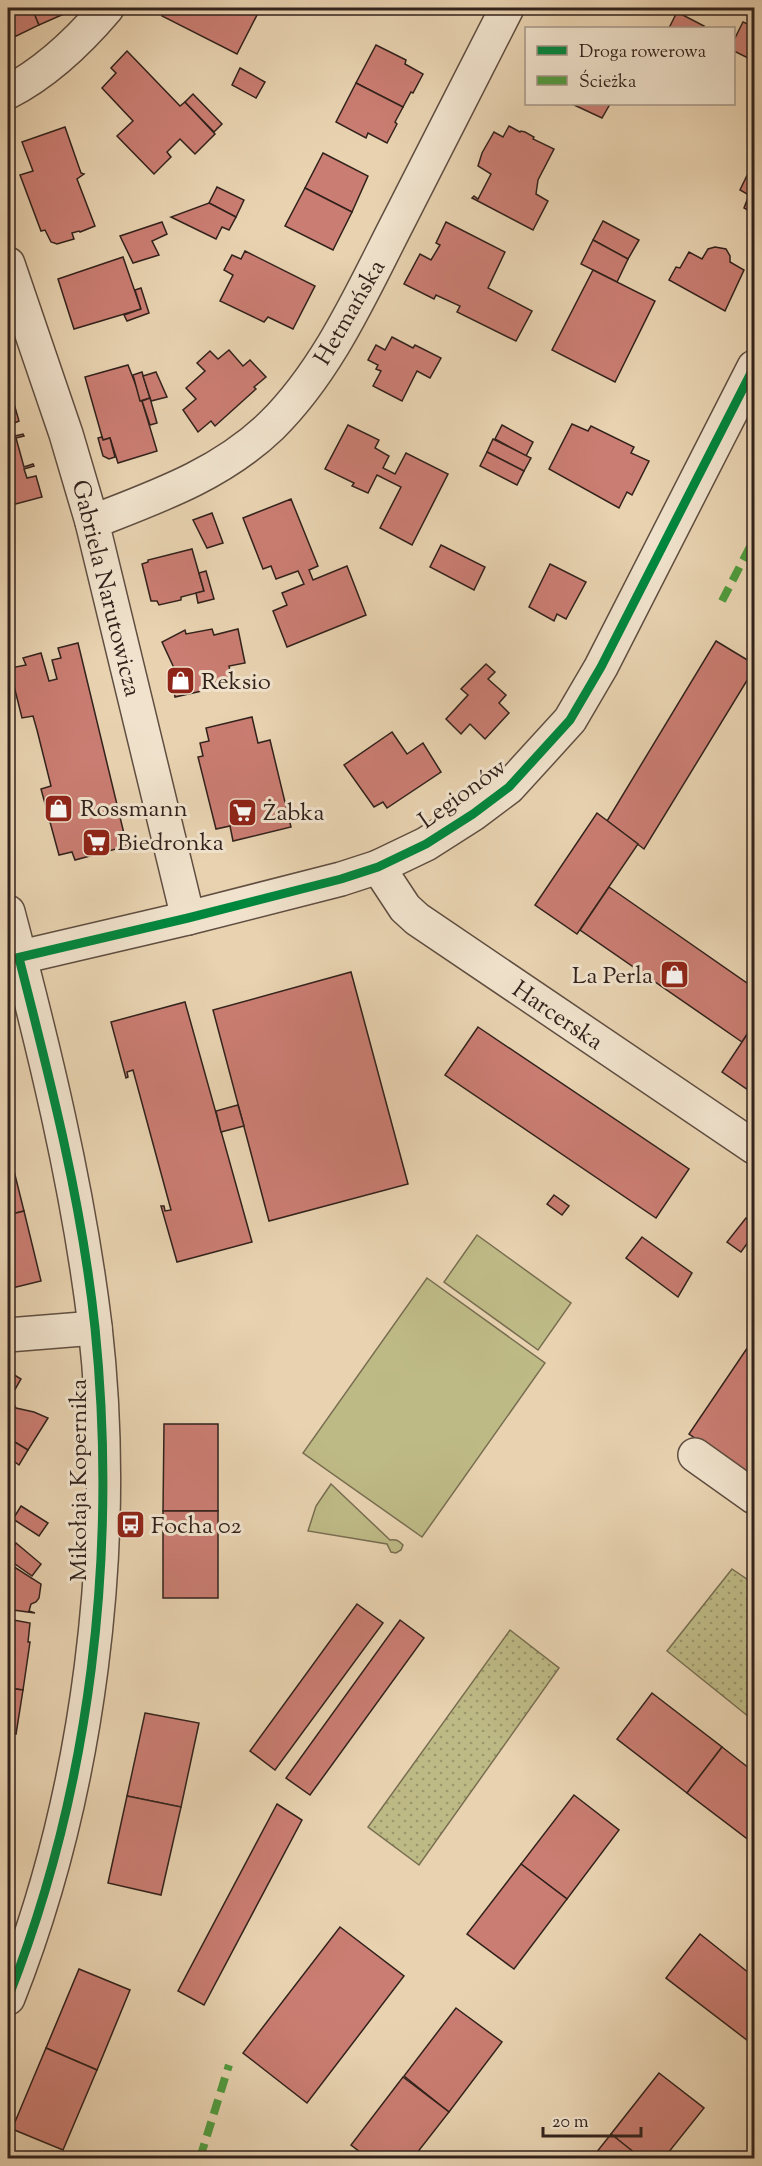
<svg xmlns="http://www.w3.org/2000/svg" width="762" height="2166" font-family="'Sorts Mill Goudy',serif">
  <defs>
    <pattern id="grass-dots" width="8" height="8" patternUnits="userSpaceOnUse" patternTransform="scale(1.5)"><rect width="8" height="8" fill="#beba86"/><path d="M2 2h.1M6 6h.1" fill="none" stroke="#9b976d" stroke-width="1.8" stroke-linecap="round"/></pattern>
  </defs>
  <rect width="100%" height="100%" fill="#e8d2b0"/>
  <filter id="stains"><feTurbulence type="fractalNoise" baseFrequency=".00333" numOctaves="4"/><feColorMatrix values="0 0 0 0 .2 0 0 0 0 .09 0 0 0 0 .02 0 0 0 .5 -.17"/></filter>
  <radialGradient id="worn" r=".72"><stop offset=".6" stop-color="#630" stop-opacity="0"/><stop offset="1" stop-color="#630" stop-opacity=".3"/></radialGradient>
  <!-- grass -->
  <g fill="url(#grass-dots)" stroke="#786e51" stroke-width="1.5">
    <path d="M732,1569L754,1584V1721L667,1651Z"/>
    <path d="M510,1630L559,1668L419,1865L368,1827Z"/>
  </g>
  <!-- pitch -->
  <g fill="#beba86" stroke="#786e51" stroke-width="1.5">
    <path d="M477,1235L571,1303L538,1350L444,1282Z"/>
    <path d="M427,1278L545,1363L422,1537L303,1453Z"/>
    <path d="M331,1484L390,1540C396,1539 398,1540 403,1545L401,1550L396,1553L391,1552L387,1544L308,1531L316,1506Z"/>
  </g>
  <!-- building -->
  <g fill="#ca7d72" stroke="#32221c" stroke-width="1.5">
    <path d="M8,8H32L39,25L8,40Z"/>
    <path d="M32,8H64L66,13L39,25Z"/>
    <path d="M166,8H252L259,11L237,54L162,16Z"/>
    <path d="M677,12L704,26L702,28H669Z"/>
    <path d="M754,16V61L734,51V40L743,22L750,25Z"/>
    <path d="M376,45L406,60L405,64L423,74L413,93L411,92L403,107L356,83Z"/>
    <path d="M127,51L180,106L185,102L215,134L195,154L180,139L167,152L171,157L154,174L117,136L133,121L102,88L116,73L111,68Z"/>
    <path d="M240,68L265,82L256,98L232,85Z"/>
    <path d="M356,83L403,107L395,122L397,124L387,143L368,133L366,138L336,122Z"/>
    <path d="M193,94L222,124L214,132L185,102Z"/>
    <path d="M572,104H610L602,118Z"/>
    <path d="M509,126L520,132L521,131L525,132L534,137L533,139L554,149L538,180L536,194L548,201L533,230L472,198L474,196L478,199L491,174L478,166L482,153L494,132L503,137Z"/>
    <path d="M65,127L81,173L84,174L77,179L95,226L80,232L79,231L72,233L74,239L57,244L51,242L45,230L41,231L20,175L33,171L22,142Z"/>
    <path d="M323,153L368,176L352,212L305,188Z"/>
    <path d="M754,161V209L753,213L744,208L749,195L740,190Z"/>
    <path d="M217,187L244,200L236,217L209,203Z"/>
    <path d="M305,188L352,212L333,250L285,226Z"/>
    <path d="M209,203L236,217L229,230L222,227L216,239L171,217Z"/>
    <path d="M603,221L639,240L628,259L593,240Z"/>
    <path d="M162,222L167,234L152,241L159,255L133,263L120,236Z"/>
    <path d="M446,222L505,252L488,288L532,311L516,341L457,312L460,306L436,295L434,299L404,284L420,254L431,260L440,245L436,243Z"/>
    <path d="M593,240L628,259L617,282L581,264Z"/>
    <path d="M715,247L726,249L730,256V262L744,270L725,311L669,280L676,267L680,268L689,252L702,259L708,249Z"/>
    <path d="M245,251L315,286L293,329L268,317L264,322L220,301L233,275L224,270L232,255L241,259Z"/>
    <path d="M123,257L141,309L74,329L58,279Z"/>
    <path d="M593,270L655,301L615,382L552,350Z"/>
    <path d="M141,288L149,313L127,321L124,315L141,309L135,290Z"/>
    <path d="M392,337L413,348L415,345L441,358L430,378L417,371L402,401L373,386L381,371L376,369L378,365L368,360L376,345L385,350Z"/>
    <path d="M229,350L243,366L250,360L266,377L254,387L256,389L215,426L211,421L198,432L183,410L196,399L186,388L205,371L197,363L210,351L218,359Z"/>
    <path d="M128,365L142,401L157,451L118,463L110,438L103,440L85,377Z"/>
    <path d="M142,372L150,398L140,401L133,375Z"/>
    <path d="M156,372L167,397L151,401L143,376Z"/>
    <path d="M8,383L19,421L12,424L15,436L23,434L24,436L16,438L24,467L33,464L34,466L24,469L27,478L36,476L42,497L8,506Z"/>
    <path d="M150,398L157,423L150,425L142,401Z"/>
    <path d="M572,424L588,431L591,426L634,447L631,453L649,461L632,495L627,492L619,508L549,469Z"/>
    <path d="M348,425L379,440L375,448L389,456L383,468L395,474L406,453L448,474L412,545L380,528L401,487L377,475L368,493L352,486L354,483L325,469Z"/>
    <path d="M502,425L533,442L526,456L495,439Z"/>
    <path d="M102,437L103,440L110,438L115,457L109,459L103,456L98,438Z"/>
    <path d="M493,439L531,458L524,471L487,452Z"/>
    <path d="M487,452L524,471L517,485L480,466Z"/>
    <path d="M291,499L318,566L309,570L313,580L347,566L366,615L287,647L273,611L287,605L282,593L304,584L298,571L276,579L271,566L263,569L243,518Z"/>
    <path d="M212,513L223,543L207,548L193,520Z"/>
    <path d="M441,545L485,567L474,590L430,567Z"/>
    <path d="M192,549L204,591L181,597V600L159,605L157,601H151L142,564L148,562V560Z"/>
    <path d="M550,564L586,582L566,619L557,614L554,621L529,607Z"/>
    <path d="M206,571L214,599L198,603L196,593L204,591L199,573Z"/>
    <path d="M212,629L214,635L238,629L245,663L229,666L233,684L175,697L171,668H174L162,642L185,630L186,634Z"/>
    <path d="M716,641L754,664V669L644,849L607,821Z"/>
    <path d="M78,643L127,846L75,860L72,852L59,855L41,789L51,786L37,730L33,716L22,718L8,662L9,661L11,668L26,665L23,658L41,653L49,681L57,679L52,660L61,658L58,648Z"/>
    <path d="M486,664L495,672L488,679L506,695L499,703L509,713L485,739L470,724L461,734L446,719L468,695L461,689Z"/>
    <path d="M252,717L258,743L270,740L291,827L233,841L230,826L216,829L198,757L203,756L200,743L209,741L206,728Z"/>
    <path d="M392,732L407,754L423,743L441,772L387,808L383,802L374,807L344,765Z"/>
    <path d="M597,813L638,844L577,934L535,905Z"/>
    <path d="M609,887L754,988V1024L742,1042L580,930Z"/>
    <path d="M351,972L408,1184L269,1221L213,1010Z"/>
    <path d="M185,1002L252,1242L177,1262L161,1206H164L165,1211L171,1210L133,1070L127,1072L128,1077L126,1078L111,1022Z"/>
    <path d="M754,1024V1094L722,1072Z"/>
    <path d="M478,1027L689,1169L656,1218L445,1075Z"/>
    <path d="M238,1105L244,1126L221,1132L216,1111Z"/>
    <path d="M8,1147L24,1211L8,1215Z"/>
    <path d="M554,1195L569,1206L562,1215L547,1204Z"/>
    <path d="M24,1211L41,1281L8,1289V1215Z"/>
    <path d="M746,1218L754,1223V1234L741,1252L727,1242Z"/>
    <path d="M642,1237L692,1273L678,1297L626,1258Z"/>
    <path d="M754,1338V1478L689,1434Z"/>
    <path d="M8,1371L21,1379L10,1398L16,1408L34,1412L48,1418L28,1450L8,1438Z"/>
    <path d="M164,1424H218V1511H163Z"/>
    <path d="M8,1438L28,1450L19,1465L8,1457Z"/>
    <path d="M21,1506L48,1523L39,1536L13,1519Z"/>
    <rect x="163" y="1511" width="55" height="87"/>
    <path d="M16,1543L41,1564L32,1576L8,1559Z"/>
    <path d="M8,1563L41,1584L39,1598L36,1602L31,1604L29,1611L35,1613L13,1610L8,1607Z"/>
    <path d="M357,1604L383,1623L275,1770L250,1751Z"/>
    <path d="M8,1619L30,1623L28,1642H30L23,1690L8,1688Z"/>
    <path d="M400,1620L424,1638L310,1795L286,1778Z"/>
    <path d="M8,1688L23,1690L16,1734L8,1732Z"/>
    <path d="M652,1693L722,1747L687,1793L617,1739Z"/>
    <path d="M145,1713L199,1723L181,1807L127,1796Z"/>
    <path d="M722,1747L754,1772V1844L687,1793Z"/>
    <path d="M574,1795L619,1830L567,1899L521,1864Z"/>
    <path d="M127,1796L181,1807L161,1895L108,1883Z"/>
    <path d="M277,1804L302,1820L204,2005L178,1991Z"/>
    <path d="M521,1864L567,1899L514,1969L467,1934Z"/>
    <path d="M340,1927L404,1976L307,2103L243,2053Z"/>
    <path d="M700,1934L754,1977V2041L752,2044L666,1978Z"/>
    <path d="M79,1969L130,1990L97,2070L46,2048Z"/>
    <path d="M456,2008L502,2042L449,2112L404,2076Z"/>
    <path d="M46,2048L97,2070L63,2150L12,2129Z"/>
    <path d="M659,2073L704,2108L664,2158H641L611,2134Z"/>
    <path d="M403,2077L449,2112L413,2158H368L351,2145Z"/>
    <path d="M611,2134L641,2158H592Z"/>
  </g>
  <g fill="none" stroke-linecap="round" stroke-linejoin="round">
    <defs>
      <g id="minor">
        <path d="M8,92C47,72 79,41 107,8"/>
        <path d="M8,264L66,434L92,522L188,918"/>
        <path d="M92,522C156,497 220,475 271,426C328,370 362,292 398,222C434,151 471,79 507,8"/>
        <path d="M378,867L405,908L417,919L754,1147"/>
        <path d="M8,912C44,1048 78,1186 95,1326C120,1545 89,1793 8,1998"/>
        <path d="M8,960L188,918L341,879L378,867L426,844L473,814L509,787L570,720L601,667L754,367"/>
        <path d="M8,1335L95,1328"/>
        <path d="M695,1455L754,1497"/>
      </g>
    </defs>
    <!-- minor casing -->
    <use href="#minor" stroke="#604e41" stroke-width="36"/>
    <!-- minor -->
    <use href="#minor" stroke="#f0e2cc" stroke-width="33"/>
    <!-- quiet -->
    <g stroke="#509b3e" stroke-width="8" stroke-dasharray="15 8" stroke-linecap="butt">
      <path d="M722,601L754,539"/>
      <path d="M200,2158L229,2065"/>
    </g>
    <defs>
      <g id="cycleway">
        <path d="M8,960L188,918L341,879L378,867L426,844L473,814L509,787L570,720L601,667L754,367"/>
        <path d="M8,1998C91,1788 118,1553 95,1328C82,1203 50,1079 19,958"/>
      </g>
    </defs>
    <!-- cycleway casing -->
    <use href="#cycleway" stroke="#f0e2cc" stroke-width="13"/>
    <!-- cycleway -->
    <use href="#cycleway" stroke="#00873e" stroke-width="9"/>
  </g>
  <!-- icons -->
  <defs>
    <symbol id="shop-square" viewBox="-11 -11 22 22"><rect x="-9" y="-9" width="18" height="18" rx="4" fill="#8f2418" stroke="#f0e2cc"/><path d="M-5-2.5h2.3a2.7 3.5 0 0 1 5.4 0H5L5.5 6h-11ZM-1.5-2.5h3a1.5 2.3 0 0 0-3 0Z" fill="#fff"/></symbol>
    <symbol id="supermarket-square" viewBox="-11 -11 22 22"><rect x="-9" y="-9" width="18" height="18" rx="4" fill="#8f2418" stroke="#f0e2cc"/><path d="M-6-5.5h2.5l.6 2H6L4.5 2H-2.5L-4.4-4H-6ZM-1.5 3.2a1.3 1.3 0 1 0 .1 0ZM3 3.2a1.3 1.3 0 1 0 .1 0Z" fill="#fff"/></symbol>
    <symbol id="bus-square" viewBox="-11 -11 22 22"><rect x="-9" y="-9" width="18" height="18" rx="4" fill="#8f2418" stroke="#f0e2cc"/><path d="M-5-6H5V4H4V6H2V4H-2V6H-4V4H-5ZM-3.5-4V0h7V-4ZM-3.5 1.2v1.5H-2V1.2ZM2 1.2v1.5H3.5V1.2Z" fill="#fff"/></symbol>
  </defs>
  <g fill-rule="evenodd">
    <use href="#shop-square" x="164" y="664" width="33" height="33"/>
    <use href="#shop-square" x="42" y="792" width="33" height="33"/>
    <use href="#supermarket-square" x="226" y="796" width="33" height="33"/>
    <use href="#supermarket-square" x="80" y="826" width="33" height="33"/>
    <use href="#shop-square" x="658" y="958" width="33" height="33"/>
    <use href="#bus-square" x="114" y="1508" width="33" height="33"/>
  </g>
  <g text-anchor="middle" stroke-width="6" stroke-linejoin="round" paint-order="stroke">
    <!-- street labels -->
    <g font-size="24" fill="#32221c" stroke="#f0e2cc">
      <text transform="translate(349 312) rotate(-60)" y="8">Hetmańska</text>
      <text transform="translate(107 588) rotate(76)" y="8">Gabriela Narutowicza</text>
      <text transform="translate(462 793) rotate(-36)" y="8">Legionów</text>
      <text transform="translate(558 1015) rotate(34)" y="8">Harcerska</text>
      <text transform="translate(78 1480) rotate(-90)" y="8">Mikołaja Kopernika</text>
    </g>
    <!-- poi labels -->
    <g font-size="24" fill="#32221c" stroke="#f0e2cc" text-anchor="start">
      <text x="201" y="689">Reksio</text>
      <text x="80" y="816">Rossmann</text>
      <text x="263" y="820">Żabka</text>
      <text x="117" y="850">Biedronka</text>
      <text x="653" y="983" text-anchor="end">La Perla</text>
      <text x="151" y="1533">Focha 02</text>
    </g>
  </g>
  <!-- margin -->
  <rect width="762" height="2166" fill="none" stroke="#e8d2b0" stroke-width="30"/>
  <rect x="9" y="9" width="744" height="2148" fill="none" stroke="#32221c" stroke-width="3"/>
  <rect x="15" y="15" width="732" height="2136" fill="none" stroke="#32221c" stroke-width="1.5"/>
  <!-- legend -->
  <rect x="525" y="27" width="210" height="78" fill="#f0e2cc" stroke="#a49586" stroke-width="1.5"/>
  <rect x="537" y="46" width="30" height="9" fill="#00873e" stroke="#a49586" stroke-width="1.5"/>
  <text x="579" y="57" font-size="18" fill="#32221c">Droga rowerowa</text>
  <rect x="537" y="76" width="30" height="9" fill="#509b3e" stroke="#a49586" stroke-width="1.5"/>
  <text x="579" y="87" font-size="18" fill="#32221c">Ścieżka</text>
  <!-- scale -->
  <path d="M543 2127v9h98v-9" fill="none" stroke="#32221c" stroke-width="3"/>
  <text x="552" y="2127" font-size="18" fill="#32221c" stroke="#f0e2cc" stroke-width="4.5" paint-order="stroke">20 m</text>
  <rect width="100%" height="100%" filter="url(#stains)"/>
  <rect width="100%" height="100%" fill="url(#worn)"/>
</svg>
